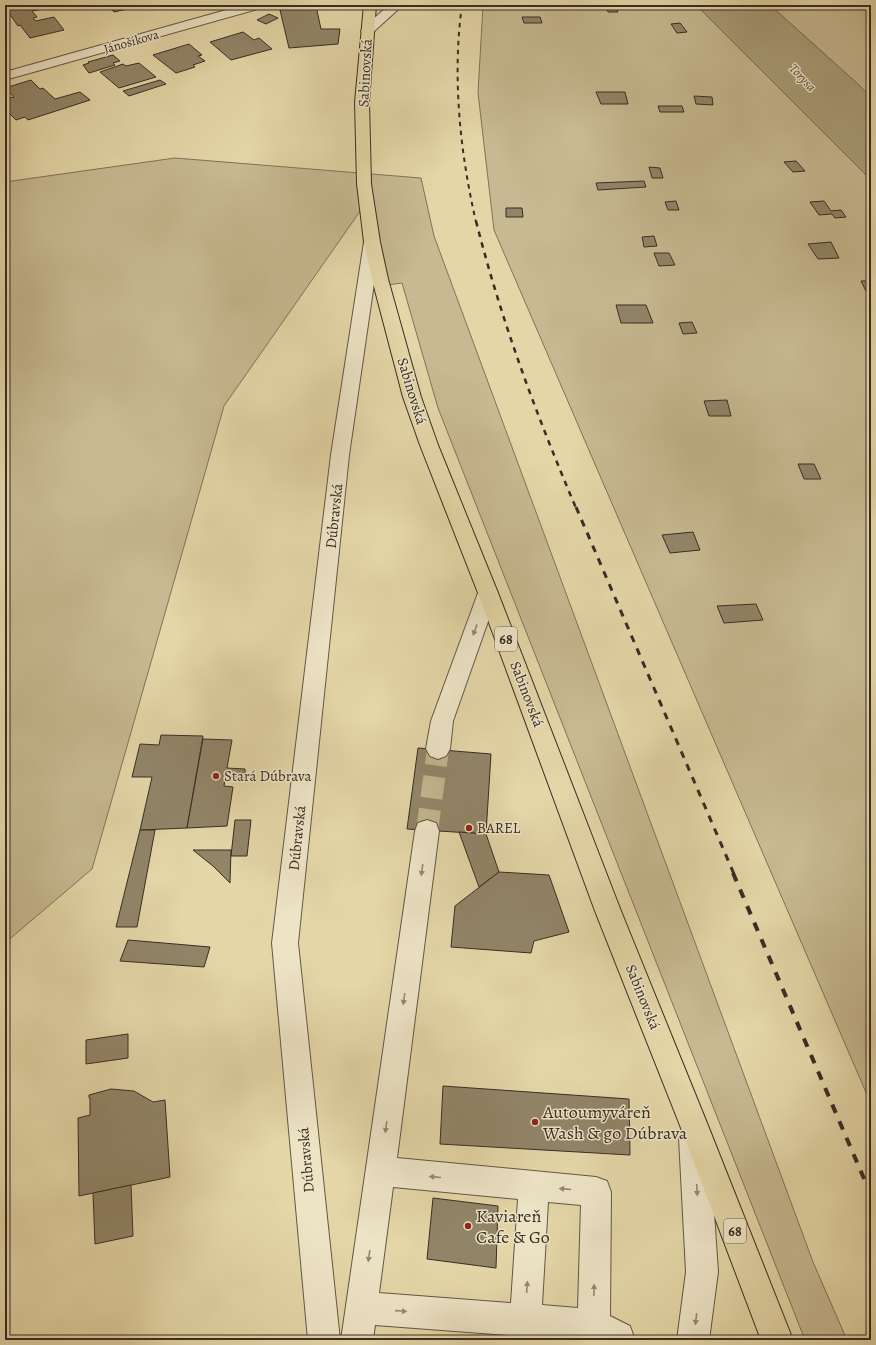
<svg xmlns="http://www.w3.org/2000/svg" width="876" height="1345" font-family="Alegreya,serif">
  <rect width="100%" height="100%" fill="#e4d6a7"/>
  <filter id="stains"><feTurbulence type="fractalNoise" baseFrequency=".005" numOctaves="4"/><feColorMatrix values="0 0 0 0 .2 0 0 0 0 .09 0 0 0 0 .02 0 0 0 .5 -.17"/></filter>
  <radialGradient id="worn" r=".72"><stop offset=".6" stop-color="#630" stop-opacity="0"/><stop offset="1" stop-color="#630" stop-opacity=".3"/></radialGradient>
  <!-- green -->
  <g fill="#c7b991" stroke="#7f735a">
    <path d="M483,5H696L871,180V1104L494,230L478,93Z"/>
    <path d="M770,5H871V97L859,85Z"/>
    <path d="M175,158L421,178L434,236L813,1262L847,1340H805L438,408L402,283L387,285L370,197L224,406L92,869L5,943V182Z"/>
  </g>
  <!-- water -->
  <path fill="#a99d7a" stroke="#7b7058" d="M696,5H770L859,85L871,97V180Z"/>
  <!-- building -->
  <g fill="#918568" stroke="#372d24">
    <path d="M29,5H57L59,6L32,11L37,17L33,18L36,21L54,17L64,30L30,38L20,25L18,26L11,16H8L5,12V10Z"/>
    <path d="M107,5H140L141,6L114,12Z"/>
    <path d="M605,5H615L618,12H608Z"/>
    <path d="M316,6L321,29H340L338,44L289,48L280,10Z"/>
    <path d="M269,14L278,18L266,24L257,20Z"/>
    <path d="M522,17H540L542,23H524Z"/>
    <path d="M680,23L687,32L677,33L671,24Z"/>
    <path d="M243,32L254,40L259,38L272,49L231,60L210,42Z"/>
    <path d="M189,44L202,55L198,56L205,61L193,65L195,67L176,73L153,55Z"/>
    <path d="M113,55L120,61L113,63L115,65L89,73L83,65L89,63L88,62Z"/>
    <path d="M139,63L156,77L119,88L100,72L123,64L126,66Z"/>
    <path d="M31,80L40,89L43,88L55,99L80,92L90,100L28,120L25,117L16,120L5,109V99L14,97L5,88Z"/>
    <path d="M160,80L166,84L129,96L123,91Z"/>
    <path d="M596,92H625L628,104H601Z"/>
    <path d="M694,96L712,97L713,105L696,104Z"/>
    <path d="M658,106H682L684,112H660Z"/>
    <path d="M796,161L805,171L793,172L784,162Z"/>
    <path d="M649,167L660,168L663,178H652Z"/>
    <path d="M644,181L646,187L598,190L596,183Z"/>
    <path d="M676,201L679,210H668L665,202Z"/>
    <path d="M824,201L831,211L841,210L846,217L835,218L832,214L819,215L810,202Z"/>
    <path d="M506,208H522L523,217H506Z"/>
    <path d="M654,236L657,246L644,247L642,237Z"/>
    <path d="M831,242L839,258L818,259L808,244Z"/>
    <path d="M654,253H669L675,265L659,266Z"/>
    <path d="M861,281H871V297H869Z"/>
    <path d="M616,305H646L653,323H621Z"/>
    <path d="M692,322L697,333L683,334L679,323Z"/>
    <path d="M727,400L731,416H709L704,401Z"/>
    <path d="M798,464H814L821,479H804Z"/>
    <path d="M693,532L700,550L670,553L662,535Z"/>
    <path d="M756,604L763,620L724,623L717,606Z"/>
    <path d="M161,735L203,736L187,828L140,830L152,777H132L140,744L159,745Z"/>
    <path d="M203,739L232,740L227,768L245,769V780H225L224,786L233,787L227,826L187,828Z"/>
    <path d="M418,748L491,754L486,834L407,829Z"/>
    <path d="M235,820H251L247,856H231Z"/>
    <path d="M140,830H155L137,927H116Z"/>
    <path d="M459,832L486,834L499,872L479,887Z"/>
    <path d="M193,850H231L230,883L213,866Z"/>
    <path d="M499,872L549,875L569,932L534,941L531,953L451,947L455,906Z"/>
    <path d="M128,940L210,947L204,967L120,961Z"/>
    <path d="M128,1034V1058L86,1064V1040Z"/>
    <path d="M443,1086L629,1099L630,1155L440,1144Z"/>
    <path d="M111,1089L134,1091L153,1102L165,1100L170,1177L79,1196L78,1118L90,1115V1098H89V1095Z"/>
    <path d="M131,1185L133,1236L95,1244L93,1193Z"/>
    <path d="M433,1198L498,1206L496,1268L427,1259Z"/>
  </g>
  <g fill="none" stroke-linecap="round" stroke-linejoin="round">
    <!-- minor-tunnel -->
    <path stroke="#c1b48d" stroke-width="22" stroke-dasharray="22 11" stroke-linecap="butt" d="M427,831L438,749"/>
    <defs>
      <g id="minor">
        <path d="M244,5H263L261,8L5,80V72Z"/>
        <path d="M389,5H403L371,34H363L361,31L363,28Z"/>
        <path d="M372,237L377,239L380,242L349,455L298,943L340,1340H308L272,943L331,455L364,242L367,239Z"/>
        <path d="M488,585L495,587L498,593L453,721L450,749L446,756L438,759L430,756L426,749L431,721L478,593L481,587Z"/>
        <path d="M427,820L436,823L439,831L397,1158L596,1177L607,1181L611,1192L610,1316L630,1326L635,1340L560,1338L561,1340H508V1335L375,1325L373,1340H341L415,831L418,823ZM393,1187L518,1199L511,1303L379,1293ZM548,1202L581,1205L578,1308L542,1305Z"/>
        <path d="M694,1123L704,1128L709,1138L718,1272L709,1340H677L686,1272L679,1138L684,1128Z"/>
      </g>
      <path id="major" d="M364,5H376L369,102L371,184L380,242L388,279L421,397L438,445L498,593L621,911L707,1123L793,1340H761L679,1123L595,911L478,593L420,445L403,397L372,279L364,242L357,184L355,102Z"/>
    </defs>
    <!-- minor casing -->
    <use href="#minor" stroke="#625745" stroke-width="2"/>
    <!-- major casing -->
    <use href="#major" stroke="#372d24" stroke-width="2"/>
    <!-- minor -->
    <use href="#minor" fill="#ede4c6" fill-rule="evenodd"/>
    <!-- major -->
    <use href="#major" fill="#e4d6a7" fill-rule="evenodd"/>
    <!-- rail-far3 -->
    <path stroke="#372d24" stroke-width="2" stroke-dasharray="4.5 4.5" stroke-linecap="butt" d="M462,5C452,77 460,152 476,222"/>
    <!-- rail-far2 -->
    <path stroke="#372d24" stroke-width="2.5" stroke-dasharray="5.5 5.5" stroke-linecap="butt" d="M476,221C501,320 536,414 576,508"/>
    <!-- rail-far1 -->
    <path stroke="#372d24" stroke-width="3" stroke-dasharray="7 7" stroke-linecap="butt" d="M576,507L734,874"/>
    <!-- rail -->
    <path stroke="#372d24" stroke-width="4" stroke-dasharray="9 9" stroke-linecap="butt" d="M733,873L871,1195"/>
  </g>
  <!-- one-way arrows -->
  <defs><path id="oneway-solid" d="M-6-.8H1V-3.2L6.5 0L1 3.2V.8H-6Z"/></defs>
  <g fill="#928875">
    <use href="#oneway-solid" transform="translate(475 630) rotate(110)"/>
    <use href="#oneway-solid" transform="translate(422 870) rotate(98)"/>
    <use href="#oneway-solid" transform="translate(404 999) rotate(98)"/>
    <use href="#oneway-solid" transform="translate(386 1127) rotate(98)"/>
    <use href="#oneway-solid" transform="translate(435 1177) rotate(-175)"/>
    <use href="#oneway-solid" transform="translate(565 1189) rotate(-175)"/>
    <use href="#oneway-solid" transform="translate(697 1190) rotate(87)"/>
    <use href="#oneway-solid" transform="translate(369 1256) rotate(98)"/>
    <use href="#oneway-solid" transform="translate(527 1287) rotate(-86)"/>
    <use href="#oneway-solid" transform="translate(594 1290) rotate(-89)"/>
    <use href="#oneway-solid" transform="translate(401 1311) rotate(4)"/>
    <use href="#oneway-solid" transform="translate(696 1319) rotate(97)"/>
  </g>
  <!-- markers -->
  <g fill="#8f2418" stroke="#ede4c6" stroke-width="1.5">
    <circle cx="216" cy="776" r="4"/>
    <circle cx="469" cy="828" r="4"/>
    <circle cx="535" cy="1122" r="4"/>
    <circle cx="468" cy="1226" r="4"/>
  </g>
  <g text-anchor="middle" stroke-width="3" stroke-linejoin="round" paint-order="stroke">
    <!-- far-street labels -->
    <g font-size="13" fill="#372d24" stroke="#ede4c6">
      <text transform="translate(131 41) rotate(-16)" y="5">Jánošíkova</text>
    </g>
    <!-- far-water labels -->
    <g font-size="13" font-style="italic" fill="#54493a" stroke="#ede4c6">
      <text transform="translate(803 77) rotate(47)" y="5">Torysa</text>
    </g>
    <!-- shield labels -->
    <g fill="#ede4c6" stroke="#6e6455" stroke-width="1">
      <rect x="495" y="627" width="22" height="24" rx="3"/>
      <rect x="724" y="1219" width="22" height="24" rx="3"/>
    </g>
    <g font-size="14" font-weight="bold" fill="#372d24">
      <text x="506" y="644">68</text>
      <text x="735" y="1236">68</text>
    </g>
    <!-- street labels -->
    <g font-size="15" fill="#372d24" stroke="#ede4c6">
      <text transform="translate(365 73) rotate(-87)" y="5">Sabinovská</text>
      <text transform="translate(412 391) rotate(73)" y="5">Sabinovská</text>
      <text transform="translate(334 516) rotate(-84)" y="5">Dúbravská</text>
      <text transform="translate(527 694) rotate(69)" y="5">Sabinovská</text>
      <text transform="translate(297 838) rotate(-84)" y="5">Dúbravská</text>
      <text transform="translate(643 997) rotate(68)" y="5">Sabinovská</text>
      <text transform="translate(306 1160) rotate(-95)" y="5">Dúbravská</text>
    </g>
    <!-- poi labels -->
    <g font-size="15" fill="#372d24" stroke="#ede4c6" text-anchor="start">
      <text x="224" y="781">Stará Dúbrava</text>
      <text x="477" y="833">BAREL</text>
    </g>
    <!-- near-poi labels -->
    <g font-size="18" fill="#372d24" stroke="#ede4c6" text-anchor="start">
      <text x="543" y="1118">Autoumyváreň<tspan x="543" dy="21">Wash &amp; go Dúbrava</tspan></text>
      <text x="476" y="1222">Kaviareň<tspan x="476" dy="21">Cafe &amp; Go</tspan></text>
    </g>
  </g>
  <!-- margin -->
  <rect width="876" height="1345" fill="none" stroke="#e4d6a7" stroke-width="20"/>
  <rect x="6" y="6" width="864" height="1333" fill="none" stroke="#372d24" stroke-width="2"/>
  <rect x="10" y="10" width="856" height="1325" fill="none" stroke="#372d24"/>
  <rect width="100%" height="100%" filter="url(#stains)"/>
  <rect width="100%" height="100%" fill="url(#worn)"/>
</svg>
